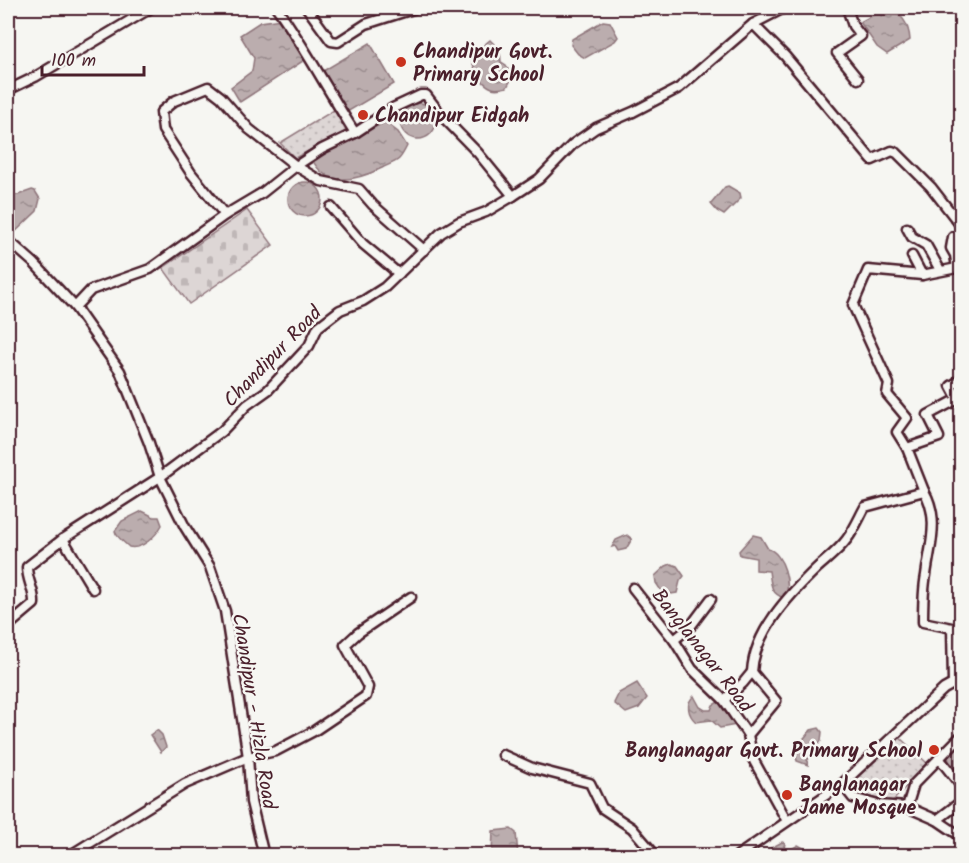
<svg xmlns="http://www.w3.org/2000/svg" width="969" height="863" font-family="Kalam,sans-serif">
  <defs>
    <pattern id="cemetery-stones" width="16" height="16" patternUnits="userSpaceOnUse" patternTransform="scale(1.5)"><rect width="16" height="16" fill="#ddd6d5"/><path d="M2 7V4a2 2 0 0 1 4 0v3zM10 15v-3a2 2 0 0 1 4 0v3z" fill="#bfb7b7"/></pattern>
    <pattern id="park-dots" width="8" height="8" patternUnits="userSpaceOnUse" patternTransform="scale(1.5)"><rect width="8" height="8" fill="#ddd6d5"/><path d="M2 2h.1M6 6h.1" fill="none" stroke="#bfb7b7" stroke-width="1.8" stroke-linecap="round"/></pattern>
    <pattern id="water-ripples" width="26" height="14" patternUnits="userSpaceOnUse" patternTransform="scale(1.5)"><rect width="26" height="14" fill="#bbadae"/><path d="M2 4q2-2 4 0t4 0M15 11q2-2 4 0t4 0" fill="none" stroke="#9a8c8e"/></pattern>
  </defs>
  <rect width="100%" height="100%" fill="#f6f6f2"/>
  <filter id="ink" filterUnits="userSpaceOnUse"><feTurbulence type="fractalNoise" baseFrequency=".0167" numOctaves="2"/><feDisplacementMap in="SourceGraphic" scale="12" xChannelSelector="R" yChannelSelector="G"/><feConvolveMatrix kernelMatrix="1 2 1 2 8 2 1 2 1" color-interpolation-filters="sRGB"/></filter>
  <g filter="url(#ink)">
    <!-- cemetery -->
    <path fill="url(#cemetery-stones)" stroke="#947a80" stroke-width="1.5" d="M247,210L273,245L189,304L163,268Z"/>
    <!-- park -->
    <g fill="url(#park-dots)" stroke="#947a80" stroke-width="1.5">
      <path d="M334,110L346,131L295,158L280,143Z"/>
      <path d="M898,736L927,763L893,801L865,798L849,785Z"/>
    </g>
    <!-- water -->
    <g fill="url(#water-ripples)" stroke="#8e747a" stroke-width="1.5">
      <path d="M884,9C901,10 909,24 910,40L887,54L877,47L860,22Z"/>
      <path d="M281,19L306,59L240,102L231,87L252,71L254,58L240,35L260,22Z"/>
      <path d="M603,21L610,22L618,37L615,41L585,58L578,54L571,45L572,39Z"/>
      <path d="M490,40L500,50L501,62L506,65L512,78L507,87C503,88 497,90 492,88C481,84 471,66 472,55Z"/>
      <path d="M370,43L394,84L347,112L323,71Z"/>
      <circle cx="418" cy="121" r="18"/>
      <path d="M385,122L398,132L407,146C405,150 402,156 399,159C395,163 387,165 382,168C357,180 326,189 312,159Z"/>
      <circle cx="305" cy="199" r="17"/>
      <path d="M728,186L740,193L741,198L724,215L717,211L711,204L725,187Z"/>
      <path d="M32,190L35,191L40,199L37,211L11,236L8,233V195H18Z"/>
      <path d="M142,511L154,517H159L162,525C156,536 142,550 129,547C124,542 116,537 115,531L122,521Z"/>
      <path d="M627,535L632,539L626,549L618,551L615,546L612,547L616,540Z"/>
      <path d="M753,535L761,537L768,549C783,552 793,587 784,598C770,593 771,584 769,571L756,570V558L740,555L739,551Z"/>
      <path d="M671,564L677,566L684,576L680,581L677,593L664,595L656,583L655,576L666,566Z"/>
      <path d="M637,683L647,698L639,708L626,713L614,703L619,693Z"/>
      <path d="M694,696L700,707L705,710H711L713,705L722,700L737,723L736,725L720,728L711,720L696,722C688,715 685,703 694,696Z"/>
      <path d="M819,728L822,732L821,741L807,761L808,765L797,761L794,750L811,730Z"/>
      <path d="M157,730L162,735L166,747L161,752L150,735Z"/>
      <path d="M961,743V764L956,766L950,763L947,755Z"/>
      <path d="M511,829L516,833L518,855H492L493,831Z"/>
      <path d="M782,842L785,843L783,855H747L757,848L760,854Z"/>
      <path d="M798,845L816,855H788L793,848Z"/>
    </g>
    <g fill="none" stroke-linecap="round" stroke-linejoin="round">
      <defs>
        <g id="street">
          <path d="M277,8C305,47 328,91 355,133"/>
          <path d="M307,8L331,41L338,42L366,24L416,8"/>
          <path d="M847,8L853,26L861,36L837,53L858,79"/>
          <path d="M753,24L785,56L872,160L892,151L897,153L931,187L962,227"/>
          <path d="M8,90L35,77L151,8"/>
          <path d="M331,207L363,244L399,274"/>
          <path d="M225,215L191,173L163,130L161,112L174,101L208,87L221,97L249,129L296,166L321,181L359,189L373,205L424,250"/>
          <path d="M907,228L912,237L926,245L940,270"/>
          <path d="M953,237L951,248L955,255L957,268"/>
          <path d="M8,240L34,263L75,307L120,371L149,443L160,477L185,527L210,567L225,611L248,757L251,802L264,856"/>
          <path d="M912,256L922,275L957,268L962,270"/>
          <path d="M75,307L91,290L150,269L225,215L262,193L296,166L322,149L355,133L393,108L421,95H426L442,116L478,153L513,196"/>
          <path d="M907,448L897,432L907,418L887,394L889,384L853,305L868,270L922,275"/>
          <path d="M924,491C940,519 930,545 926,575C923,590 923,607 923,622L952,628L953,684"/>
          <path d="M63,539L93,589"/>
          <path d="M633,588L674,640L692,669L724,700L748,735L753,759L787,821"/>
          <path d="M8,626L34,604C35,591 27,581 27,567L63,539L160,477L222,431L247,405L268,390L309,346L318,327L340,310L363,301L385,287L441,233L459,222L486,212L513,196L539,179L573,144L596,128L633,112L679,88L753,24L784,8"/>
          <path d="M674,640L690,627L711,599"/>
          <path d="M724,700L743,683L752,672"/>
          <path d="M748,735L776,701L752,672C754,632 789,595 817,568C827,559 839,550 847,539C854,530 859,518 865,507L924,491L907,448L939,437L928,415L958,399L951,386L962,379"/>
          <path d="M503,755L532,768L590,783L602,808L632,828L656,856"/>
          <path d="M939,758L962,787"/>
          <path d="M842,784L853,798L878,805L907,807L937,820L962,801"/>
          <path d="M907,807L914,784L962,735"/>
          <path d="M937,820L962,837"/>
          <path d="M69,856L185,784L248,757L276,751L314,731L366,696L368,687L345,645L358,633L411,597"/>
          <path d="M737,856L842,784L944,689L953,684L957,687L962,685"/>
        </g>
      </defs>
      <!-- street casing -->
      <use href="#street" stroke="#4a1f2b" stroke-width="13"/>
      <!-- street -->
      <use href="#street" stroke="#f6f6f2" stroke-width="8"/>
    </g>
  </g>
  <!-- markers -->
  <g fill="#c8321e" stroke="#f6f6f2" stroke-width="2">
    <circle cx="401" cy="62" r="6"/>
    <circle cx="363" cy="115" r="6"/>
    <circle cx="934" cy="750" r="6"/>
    <circle cx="787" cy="795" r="6"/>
  </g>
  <g text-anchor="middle" stroke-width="5" stroke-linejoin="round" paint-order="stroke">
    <!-- poi labels -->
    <g font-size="20" font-weight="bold" fill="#4a1f2b" stroke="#f6f6f2" text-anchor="start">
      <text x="413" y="58">Chandipur Govt.<tspan x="413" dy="23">Primary School</tspan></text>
      <text x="375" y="122">Chandipur Eidgah</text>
      <text x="922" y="757" text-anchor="end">Banglanagar Govt. Primary School</text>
      <text x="799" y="791">Banglanagar<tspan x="799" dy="23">Jame Mosque</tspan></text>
    </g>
    <!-- street labels -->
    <g font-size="20" fill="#4a1f2b" stroke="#f6f6f2">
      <text transform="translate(272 356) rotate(-46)" y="7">Chandipur Road</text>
      <text transform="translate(703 650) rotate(52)" y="7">Banglanagar Road</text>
      <text transform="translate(255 711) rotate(81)" y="7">Chandipur - Hizla Road</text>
    </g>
  </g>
  <!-- margin -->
  <rect width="969" height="863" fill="none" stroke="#f6f6f2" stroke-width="30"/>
  <rect x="15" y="15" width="939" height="833" fill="none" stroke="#4a1f2b" stroke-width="2" filter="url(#ink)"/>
  <!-- scale -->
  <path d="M42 66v9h102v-9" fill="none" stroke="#4a1f2b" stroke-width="3"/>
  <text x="51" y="66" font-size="18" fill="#4a1f2b" stroke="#f6f6f2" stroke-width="4.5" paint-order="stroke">100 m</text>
</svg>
